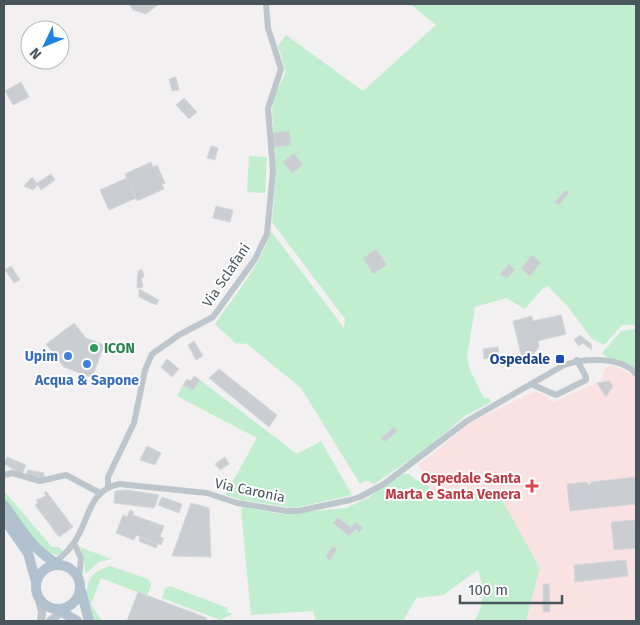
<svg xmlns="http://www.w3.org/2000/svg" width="640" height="625" font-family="'Fira Sans',sans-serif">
  <rect width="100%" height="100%" fill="#f2f0f0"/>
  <!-- medical -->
  <path fill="#fbe2e2" d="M613,365L636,377V621H543L527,619L540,568L498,493L441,500L421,478L425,474L418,465L472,422L535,391L543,394L553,402L601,381L605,368Z"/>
  <!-- green -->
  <g fill="#c0eece">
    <path d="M410,4H636V325H622L604,345L592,339L568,307L548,286L542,289L525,309L506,298L475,307L467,357L470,370L484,398H489L491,402L465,416L425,450L374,484L366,480L360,484L301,388L247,344L235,343L215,324C235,295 261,265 271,231L344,328L345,319L272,222L276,173L272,111L274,96L286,72L278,46L286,35L363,91L436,25Z"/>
    <path d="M249,156L267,157L265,193L247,192Z"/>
    <path d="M636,329V370L606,357L602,353L621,331Z"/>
    <path d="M200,380L297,454L321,441L352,495L294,508L242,500L225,495L257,438L177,396L183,385L193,389Z"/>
    <path d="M403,474H409L417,481L421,478L441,500L498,493L540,568L526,621H474C485,607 484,586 478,570L443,595L416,598L403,621H316L313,611L251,615L241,510L243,507L283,514L346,508L366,499Z"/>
    <path d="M4,491L52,547H59L63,552L57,555L44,552L4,501Z"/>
    <path d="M80,547L111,559L99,562L85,574L84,557Z"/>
    <path d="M110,566L148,579L151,585L147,596L101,578L91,604L102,621H92C86,598 79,574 110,566Z"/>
    <path d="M170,586L228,608L227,612L233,614L217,621L218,619L162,598L165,589Z"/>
  </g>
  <!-- building -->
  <g fill="#caced2" stroke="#d4d7db">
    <path d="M129,4H159L146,14L133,10Z"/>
    <path d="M176,77L179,90L172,91L169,79Z"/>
    <path d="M21,82L29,97L13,105L5,91Z"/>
    <path d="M184,98L197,112L189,119L176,105Z"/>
    <path d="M289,131L291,145L274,147L272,133Z"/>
    <path d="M211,146L218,148L215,160L207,158Z"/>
    <path d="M294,153L303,165L292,173L283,162Z"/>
    <path d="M151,162L153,167L157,165L165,183L162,184L164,189L137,201L125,174Z"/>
    <path d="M51,174L55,180L41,190L37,183Z"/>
    <path d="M32,177L38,185L33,190L24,186Z"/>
    <path d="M127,178L136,198L109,210L100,190Z"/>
    <path d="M565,190L569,193L559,205L555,202Z"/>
    <path d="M216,206L233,210L230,222L213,218Z"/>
    <path d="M376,249L387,265L373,274L363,258Z"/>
    <path d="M532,255L541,263L530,276L521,269Z"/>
    <path d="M509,264L515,270L507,278L505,276L503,277L500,274Z"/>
    <path d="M11,266L20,280L14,283L5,270Z"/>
    <path d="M142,269L144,277L141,278L143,287L137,288L138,271Z"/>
    <path d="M139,289L159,300L156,305L139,297Z"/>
    <path d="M561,315L566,334L538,341L539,347L532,356L522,359L513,321L532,316L533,321Z"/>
    <path d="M74,323L86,338L104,345L92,378L64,367L46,344Z"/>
    <path d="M580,335L591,344L592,350L583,343L579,346L574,340Z"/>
    <path d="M194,341L203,356L196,360L188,345Z"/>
    <path d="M498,347L499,356L484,359L483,349Z"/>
    <path d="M167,359L179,369L172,377L161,367Z"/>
    <path d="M219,369L277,415L269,427L209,378Z"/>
    <path d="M194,376L200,380L193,390L183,385L187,379L191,381Z"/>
    <path d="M609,381L613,386L606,397L597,383Z"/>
    <path d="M394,427L397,432L384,442L381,438Z"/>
    <path d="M147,446L161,453L155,465L140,460Z"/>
    <path d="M7,457L26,465L22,474L4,464Z"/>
    <path d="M225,457L229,464L220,470L215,464Z"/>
    <path d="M28,470L44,473V478L26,475Z"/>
    <path d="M636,477V504L570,511L567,484L587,482L588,485L591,484V482Z"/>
    <path d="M127,490L159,495L154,508L114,503L115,491Z"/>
    <path d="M46,491L73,527L59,537L35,505L38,503L36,500L46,496L44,493Z"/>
    <path d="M162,497L182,504L179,513L158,505Z"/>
    <path d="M191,503L209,508L211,557L172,556Z"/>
    <path d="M130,510L134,512L133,515L164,526L160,537L164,538L161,545L136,535L134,540L116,533L123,515L127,517Z"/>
    <path d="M338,517L351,528L355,522L363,528L359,532L356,529L349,536L333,523Z"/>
    <path d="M636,520V548L614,550L611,522Z"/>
    <path d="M140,537L158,544L156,548L139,541Z"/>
    <path d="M332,546L337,549L330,561L326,557Z"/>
    <path d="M626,560L628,576L575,582L574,565Z"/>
    <path d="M543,584H549L550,612H543Z"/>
    <path d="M138,592L207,618L205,621H127Z"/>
  </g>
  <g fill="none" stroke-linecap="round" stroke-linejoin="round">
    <!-- minor -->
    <g stroke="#bcc6cc" stroke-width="6">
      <path d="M531,384L556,395L586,380V377L577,360"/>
      <path d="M4,475L12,473L40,481L66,475L98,492"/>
      <path d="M108,486V477L134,423L145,370L152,354L179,335L213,317L255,259L267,234L273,171L268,108L281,69L268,28L266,4"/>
      <path d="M74,543L81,558L79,579"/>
      <path d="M47,568C57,561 66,554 73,544C90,521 87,491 119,484L207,493L237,503L287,511H298L350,500L360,497L384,484L467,421L564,365C584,358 621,356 636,374"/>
    </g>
    <!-- tertiary -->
    <g stroke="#bcc6cc" stroke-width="8">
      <path d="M37,592L42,612L41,621"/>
      <path d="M50,621L68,607"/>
    </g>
    <!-- primary -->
    <g stroke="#b1c2ce" stroke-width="10">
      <path d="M4,505C20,527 34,553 60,565"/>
      <path d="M4,519L28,553L36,582"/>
      <circle cx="58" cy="587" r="22"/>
      <path d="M81,591L89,621"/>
      <path d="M57,609L77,621"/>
    </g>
  </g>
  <!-- markers -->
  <circle fill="#2e9e5b" stroke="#fff" stroke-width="2" cx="94" cy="348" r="5"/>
  <g fill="#3f7fe0" stroke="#fff" stroke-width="2">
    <circle cx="68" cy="356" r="5"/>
    <circle cx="87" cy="364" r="5"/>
  </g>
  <rect fill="#1a4fb4" stroke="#fff" stroke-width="2" x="555" y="354" width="10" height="10" rx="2.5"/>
  <path fill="#e0444e" stroke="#fff" stroke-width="2" d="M529.5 478.5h5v5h5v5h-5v5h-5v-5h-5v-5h5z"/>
  <g text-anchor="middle" stroke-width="4" stroke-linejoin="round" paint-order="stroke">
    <!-- street labels -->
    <g font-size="14" fill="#48555d" stroke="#fff">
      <text transform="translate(226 275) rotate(-56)" y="5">Via Sclafani</text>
      <text transform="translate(250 490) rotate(12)" y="5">Via Caronia</text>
    </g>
    <!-- leisure labels -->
    <g font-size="14" font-weight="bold" fill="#27864d" stroke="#fff" text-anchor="start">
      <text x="104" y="353">ICON</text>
    </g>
    <!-- shop labels -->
    <g font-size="14" font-weight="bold" fill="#366cbe" stroke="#fff" text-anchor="end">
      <text x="58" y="361">Upim</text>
      <text x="87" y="385" text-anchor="middle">Acqua &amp; Sapone</text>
    </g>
    <!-- transit labels -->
    <g font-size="14" font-weight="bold" fill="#164399" stroke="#fff" text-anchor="end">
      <text x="550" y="364">Ospedale</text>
    </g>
    <!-- health labels -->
    <g font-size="14" font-weight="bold" fill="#be3a42" stroke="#fff" text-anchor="end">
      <text x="521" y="483">Ospedale Santa<tspan x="521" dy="16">Marta e Santa Venera</tspan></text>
    </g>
  </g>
  <!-- border -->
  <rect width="640" height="625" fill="none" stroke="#48555d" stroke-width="10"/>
  <!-- north arrow -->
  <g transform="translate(45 45) rotate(227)"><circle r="24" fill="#ffffff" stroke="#b6bbbe"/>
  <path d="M0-4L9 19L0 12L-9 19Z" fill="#1e82df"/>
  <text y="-8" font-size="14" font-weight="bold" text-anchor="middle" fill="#48555d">N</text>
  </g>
  <!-- scale -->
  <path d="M460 595v8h102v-8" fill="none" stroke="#48555d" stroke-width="2.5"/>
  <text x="468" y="595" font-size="15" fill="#48555d" stroke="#ffffff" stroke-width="4" paint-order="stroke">100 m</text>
</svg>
